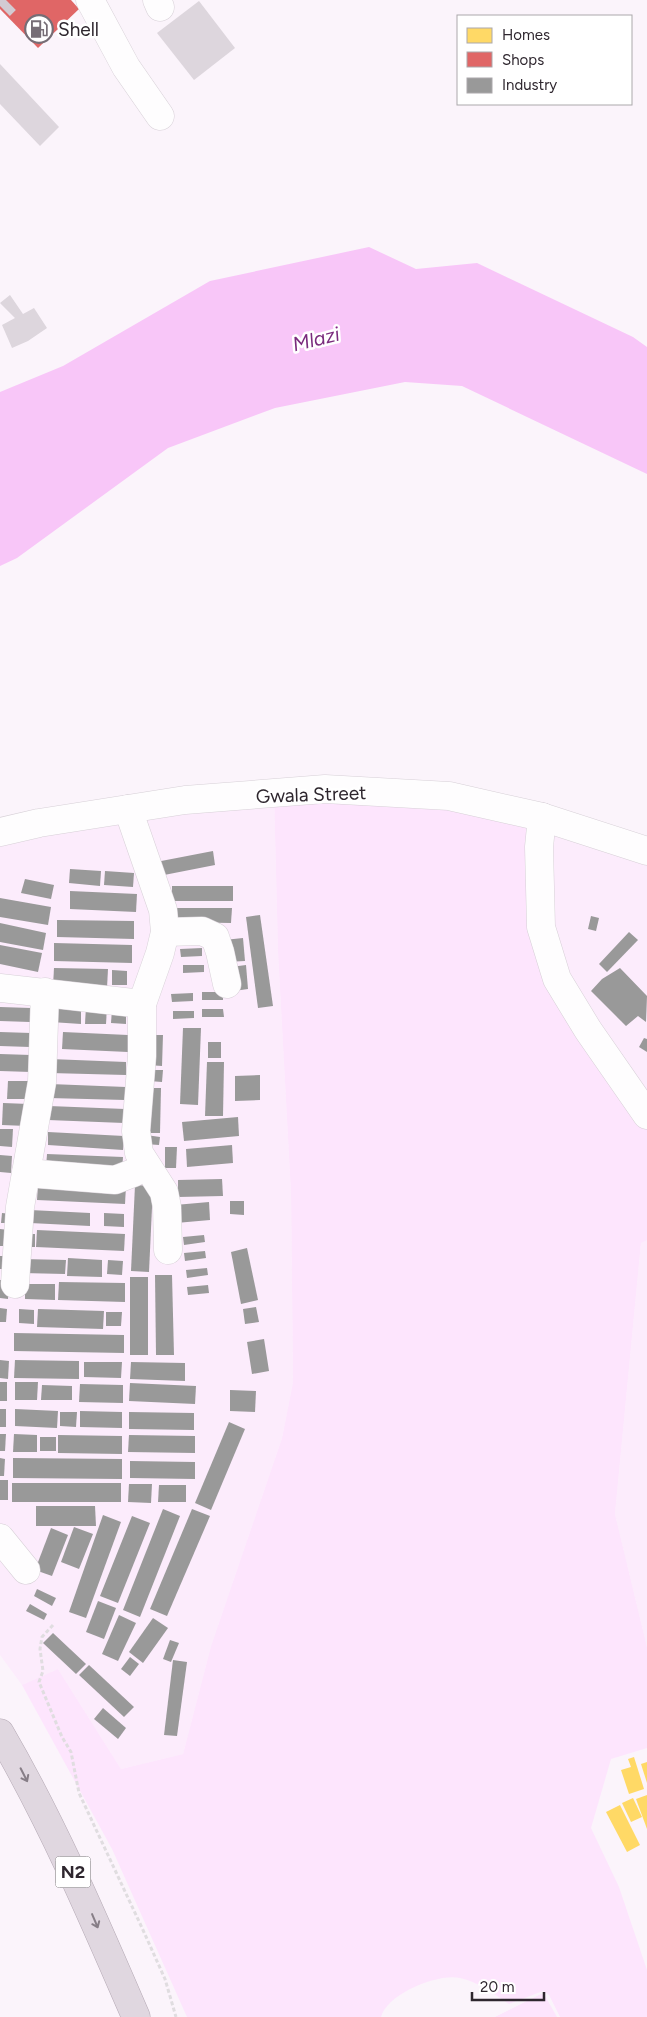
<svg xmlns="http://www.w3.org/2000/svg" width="647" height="2017" font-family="Figtree,sans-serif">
  <rect width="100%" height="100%" fill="#fbf4fb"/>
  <!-- built -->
  <g fill="#fcecfc">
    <path d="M274,795L278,952L291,1194L293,1382L282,1438L211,1646L183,1754L121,1769L58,1669L22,1685L0,1655V834Z"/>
    <path d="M541,818L647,851V1117L555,980Z"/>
    <path d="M647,1240V1647L615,1514L641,1243Z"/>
  </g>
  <!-- green -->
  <g fill="#fde5fd">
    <path d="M326,792L541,818L540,927L647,1117V1240L641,1243L615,1514L647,1647V1748L611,1759L591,1828L619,1887L647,1970V2017H560L549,1995L543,1991L509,2004C494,1994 478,1982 460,1978C438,1973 387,1994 381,2017H187L112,1849L22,1685L58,1669L121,1769L183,1754L211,1646L282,1438L293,1382L291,1194L278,952L274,795Z"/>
    <path d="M541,1994L545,1996L557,2017H495Z"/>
  </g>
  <!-- water -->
  <path fill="#f8c6f8" d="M369,247L416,269L477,263L633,337L647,347V474L462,386L405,382L275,408L168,448L17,558L0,566V392L63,366L210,281Z"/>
  <!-- homes -->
  <g fill="#ffd966">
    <path d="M634,1757L644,1789L629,1794L621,1770L631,1767L628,1759Z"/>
    <path d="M647,1762V1783L641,1764Z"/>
    <path d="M647,1795V1829L636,1799Z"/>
    <path d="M633,1798L642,1817L631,1822L622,1803Z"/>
    <path d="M620,1805L640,1845L627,1852L606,1812Z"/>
  </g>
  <!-- shops -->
  <path fill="#e06666" d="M0,0H71L79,9L38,48L0,9Z"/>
  <!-- industry -->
  <g fill="#999">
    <path d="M213,851L215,865L159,876L156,862Z"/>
    <path d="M70,869L101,871L100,886L69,883Z"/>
    <path d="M105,871L134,873L133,887L104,885Z"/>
    <path d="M25,879L54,885L51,899L21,893Z"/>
    <rect x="172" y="886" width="61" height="15"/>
    <path d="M70,891L137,894L136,912L70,909Z"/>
    <path d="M0,898L51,907L48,925L0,917Z"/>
    <path d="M171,908H232L231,923L171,922Z"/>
    <path d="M260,915L273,1006L258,1008L246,917Z"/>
    <path d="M591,916L599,918L596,931L588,929Z"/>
    <path d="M57,920L134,921V939L57,937Z"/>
    <path d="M0,923L46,933L43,950L0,942Z"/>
    <path d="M629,932L638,940L607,972L599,964Z"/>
    <path d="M243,938L245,961L226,962L224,940Z"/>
    <path d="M54,943L132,945V963L54,961Z"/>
    <path d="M0,945L42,953L38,972L0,964Z"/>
    <path d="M202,948V956L181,957L180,949Z"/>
    <path d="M183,965H204V972L183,973Z"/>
    <path d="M246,965L248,989L234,991L231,967Z"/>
    <path d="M54,968L108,969L107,988L53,986Z"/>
    <path d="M620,968L647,996L646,1022L638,1016L626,1026L591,991L602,979Z"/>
    <path d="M112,970L127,971V985H112Z"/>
    <rect x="202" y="992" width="21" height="8"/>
    <path d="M193,993V1001L172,1002L171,994Z"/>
    <path d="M86,1006L107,1007L106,1024H85Z"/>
    <path d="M0,1007L31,1008L30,1022L0,1021Z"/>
    <path d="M51,1008L81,1009V1024L51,1022Z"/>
    <path d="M112,1009H126V1024L111,1023Z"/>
    <path d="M202,1009H223L224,1017H202Z"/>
    <path d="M173,1011H194V1018L173,1019Z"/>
    <path d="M183,1028H201L198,1105L180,1104Z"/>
    <path d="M0,1032L31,1033L30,1047L0,1046Z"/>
    <path d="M63,1032L128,1035V1052L62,1049Z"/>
    <path d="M149,1035H163L162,1066L148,1065Z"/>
    <path d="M644,1038L647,1039V1052L639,1047Z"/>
    <rect x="208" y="1042" width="13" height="16"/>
    <path d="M0,1054L31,1055V1072L0,1071Z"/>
    <path d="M50,1059L126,1062V1075L50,1073Z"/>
    <path d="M207,1062H224L223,1116H205Z"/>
    <path d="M150,1070H163L162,1082L149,1081Z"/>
    <path d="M260,1075V1100L235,1101V1076Z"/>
    <path d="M8,1081H29L28,1099H7Z"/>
    <path d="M50,1084L126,1087L125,1100L49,1098Z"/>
    <path d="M147,1088H161L160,1133H146Z"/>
    <path d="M3,1103L29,1104L27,1126L2,1125Z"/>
    <path d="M49,1106L125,1109L124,1123L48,1120Z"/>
    <path d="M238,1117L239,1136L184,1141L182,1122Z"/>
    <path d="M0,1129H13L12,1147L0,1146Z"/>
    <path d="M48,1132L124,1136L123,1150L48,1145Z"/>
    <path d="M146,1135L160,1137L159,1145L145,1144Z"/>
    <path d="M232,1145L233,1163L187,1167L186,1149Z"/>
    <path d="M165,1147H177L176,1168H165Z"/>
    <path d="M47,1154L123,1157L122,1171L46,1168Z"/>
    <path d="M0,1155L12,1156L11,1173L0,1172Z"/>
    <path d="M222,1179L223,1196L178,1197V1180Z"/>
    <path d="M38,1183L126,1186L125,1204L37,1200Z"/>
    <path d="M135,1185L153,1186L149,1272L131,1271Z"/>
    <path d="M230,1201H244V1215L230,1214Z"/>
    <path d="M209,1202L210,1220L176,1223L175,1205Z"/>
    <path d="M30,1210L90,1213V1226L30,1223Z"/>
    <path d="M2,1213L12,1214L11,1223H1Z"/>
    <path d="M104,1213L124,1214V1227L104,1226Z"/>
    <path d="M0,1229L9,1230L8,1246H0Z"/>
    <path d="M37,1230L125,1234L124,1251L36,1247Z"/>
    <rect x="20" y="1234" width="15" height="13"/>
    <path d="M204,1235L205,1242L184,1245L183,1237Z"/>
    <path d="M247,1248L258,1300L241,1304L231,1252Z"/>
    <path d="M205,1251L206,1258L185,1261L184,1253Z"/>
    <path d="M0,1256H7L6,1269H0Z"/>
    <path d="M68,1258L102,1260V1277L67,1276Z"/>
    <path d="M22,1259L66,1260L65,1274L22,1273Z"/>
    <path d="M108,1260L123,1261L122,1275L107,1274Z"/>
    <path d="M207,1268L208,1275L187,1278L186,1270Z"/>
    <path d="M155,1275H172L174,1355H156Z"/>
    <rect x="130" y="1277" width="18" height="78"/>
    <path d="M0,1280H9L8,1299L0,1298Z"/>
    <path d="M59,1282L125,1283V1302L58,1300Z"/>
    <path d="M25,1284H55V1300L25,1299Z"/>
    <path d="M208,1285L209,1293L188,1295L187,1287Z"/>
    <path d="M256,1307L259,1322L245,1324L243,1309Z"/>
    <path d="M0,1308L7,1309L6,1322H0Z"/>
    <path d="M19,1309L34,1310V1324L19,1323Z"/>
    <path d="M38,1309L104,1311L103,1329L37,1327Z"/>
    <path d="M106,1312H122L121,1326H106Z"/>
    <path d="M14,1333L124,1335V1353L14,1351Z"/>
    <path d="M264,1339L269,1371L252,1374L247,1342Z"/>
    <path d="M0,1360L9,1361L8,1379L0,1378Z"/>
    <path d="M15,1360L79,1361V1379L14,1378Z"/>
    <path d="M84,1362H122L121,1378L84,1377Z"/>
    <path d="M131,1362L185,1363V1381L130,1379Z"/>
    <rect x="0" y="1382" width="7" height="19"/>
    <path d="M15,1382H38L37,1400H15Z"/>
    <path d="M130,1383L196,1386L195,1404L129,1401Z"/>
    <path d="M80,1384L123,1385V1403L79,1402Z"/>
    <path d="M42,1385L72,1386V1400H41Z"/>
    <path d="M230,1390L256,1391L255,1412L230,1411Z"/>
    <rect x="0" y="1409" width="6" height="18"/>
    <path d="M15,1409L58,1411L57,1428L15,1426Z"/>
    <path d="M80,1411L122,1412V1428L80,1427Z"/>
    <path d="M60,1412H77L76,1427L60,1426Z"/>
    <path d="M129,1412L194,1413V1430L129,1429Z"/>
    <path d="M229,1422L245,1429L211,1510L195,1503Z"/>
    <path d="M0,1434H6L5,1451H0Z"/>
    <path d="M14,1434L37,1435V1452H13Z"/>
    <path d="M58,1435L122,1436V1454L58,1453Z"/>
    <path d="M129,1435L195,1436V1453L128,1452Z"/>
    <rect x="40" y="1437" width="16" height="14"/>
    <path d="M0,1458L5,1459L4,1476H0Z"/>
    <path d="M13,1458L122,1459V1479L13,1478Z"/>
    <path d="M130,1461L195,1462V1479L130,1478Z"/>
    <rect x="0" y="1480" width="8" height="20"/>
    <rect x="12" y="1483" width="109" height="19"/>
    <path d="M129,1484H152L151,1503L128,1502Z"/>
    <path d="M159,1485H186V1502H158Z"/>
    <path d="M36,1506H95L96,1526H36Z"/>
    <path d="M163,1509L180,1516L140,1617L123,1610Z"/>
    <path d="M192,1509L210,1516L167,1616L150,1609Z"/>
    <path d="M103,1515L121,1522L86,1618L69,1612Z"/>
    <path d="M132,1516L150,1523L118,1603L100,1596Z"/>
    <path d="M74,1527L93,1534L79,1569L61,1562Z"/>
    <path d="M51,1528L68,1535L52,1576L35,1570Z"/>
    <path d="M37,1589L56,1598L52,1606L34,1596Z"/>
    <path d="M98,1601L116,1608L104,1639L86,1632Z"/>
    <path d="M30,1604L47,1614L44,1620L26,1611Z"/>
    <path d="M119,1615L136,1623L118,1661L102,1654Z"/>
    <path d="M153,1618L168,1628L143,1663L129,1652Z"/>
    <path d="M53,1633L86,1664L76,1674L43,1643Z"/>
    <path d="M170,1640L179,1643L171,1662L163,1659Z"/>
    <path d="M130,1657L139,1664L130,1676L121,1669Z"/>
    <path d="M173,1660L187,1662L177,1736L164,1735Z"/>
    <path d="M89,1665L134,1707L124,1717L79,1675Z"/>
    <path d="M103,1708L126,1728L118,1739L94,1719Z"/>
  </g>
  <!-- building -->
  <g fill="#ddd6dd">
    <path d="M199,1L235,48L194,80L157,33Z"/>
    <path d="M0,64L59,127L40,146L0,104Z"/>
    <path d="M10,295L23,314L34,308L47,328L28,341L12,348L2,325L15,318L0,303Z"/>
  </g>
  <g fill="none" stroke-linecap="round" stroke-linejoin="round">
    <!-- minor-tunnel -->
    <path stroke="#d2cbd2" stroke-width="28" stroke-dasharray="28 14" stroke-linecap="butt" d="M0,6L6,0"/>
    <defs>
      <g id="minor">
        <path d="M90,0L126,67L160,116"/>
        <path d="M157,0L160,7"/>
        <path d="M128,809L163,910L165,932L160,953L142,1004V1056L136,1131L139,1153L164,1192L167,1207L168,1250"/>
        <path d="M542,817L539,847L541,927L557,979L588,1030L647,1115"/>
        <path d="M0,832L39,823L185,800L325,789L449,796L542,817L647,851"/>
        <path d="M165,932L202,931L215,937L220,952L227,984"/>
        <path d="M0,988L142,1004"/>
        <path d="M26,1173L115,1180L133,1173L146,1165"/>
        <path d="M15,1284L20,1207L42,1082L45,992"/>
        <path d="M0,1538L26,1570"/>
      </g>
      <path id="highway" d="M0,1733C53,1824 94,1920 136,2017"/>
    </defs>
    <!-- minor casing -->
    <use href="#minor" stroke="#d7d0d7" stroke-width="29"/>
    <!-- highway casing -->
    <use href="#highway" stroke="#b4a9b4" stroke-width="29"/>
    <!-- path -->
    <path stroke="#e0dde0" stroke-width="3" stroke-dasharray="4 2.5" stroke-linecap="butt" d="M53,1625L42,1637L40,1649L43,1671L39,1682L62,1737L71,1752L79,1793L143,1930L165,1979L176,2017"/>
    <!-- minor -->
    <use href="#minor" stroke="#fefdfe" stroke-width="28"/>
    <!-- highway -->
    <use href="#highway" stroke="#e0d7e0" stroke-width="28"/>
  </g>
  <!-- one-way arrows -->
  <defs><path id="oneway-shaft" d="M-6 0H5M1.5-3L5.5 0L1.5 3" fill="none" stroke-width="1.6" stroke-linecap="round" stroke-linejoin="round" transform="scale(1.25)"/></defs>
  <g stroke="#877e87">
    <use href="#oneway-shaft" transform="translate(24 1775) rotate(63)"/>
    <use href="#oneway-shaft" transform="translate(95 1921) rotate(67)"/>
  </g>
  <!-- icons -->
  <defs>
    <symbol id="fuel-ring" viewBox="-11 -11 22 22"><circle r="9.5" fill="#fff" stroke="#766e76" stroke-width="1.5"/><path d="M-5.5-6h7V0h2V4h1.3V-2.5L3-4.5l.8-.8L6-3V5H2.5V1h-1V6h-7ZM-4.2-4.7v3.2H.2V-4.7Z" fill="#766e76"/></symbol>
  </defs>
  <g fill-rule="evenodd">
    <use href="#fuel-ring" x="23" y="13" width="32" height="32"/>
  </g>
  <g text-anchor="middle" stroke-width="5" stroke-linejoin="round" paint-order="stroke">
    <!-- shield labels -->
    <rect fill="#fff" stroke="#6d676d" stroke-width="1" x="55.5" y="1856.5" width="35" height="31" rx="4"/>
    <g font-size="18" font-weight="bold" fill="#2e262e">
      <text x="73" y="1878">N2</text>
    </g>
    <!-- poi labels -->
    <g font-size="19" fill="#2e262e" stroke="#fff" text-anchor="start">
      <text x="58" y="36">Shell</text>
    </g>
    <!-- street labels -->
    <g font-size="19" fill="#2e262e" stroke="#fff">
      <text transform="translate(311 794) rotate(-2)" y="7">Gwala Street</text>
    </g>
    <!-- water labels -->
    <g font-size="20" font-style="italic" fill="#7a2b7d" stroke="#fff">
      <text transform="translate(316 339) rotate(-14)" y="7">Mlazi</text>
    </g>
  </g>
  <!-- legend -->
  <rect x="457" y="15" width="175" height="90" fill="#ffffff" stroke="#aba8ab"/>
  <rect x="467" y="28" width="25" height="15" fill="#ffd966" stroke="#aba8ab"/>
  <text x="502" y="40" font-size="15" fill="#2e262e">Homes</text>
  <rect x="467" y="52" width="25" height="15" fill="#e06666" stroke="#aba8ab"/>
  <text x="502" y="65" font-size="15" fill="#2e262e">Shops</text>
  <rect x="467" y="78" width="25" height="15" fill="#999999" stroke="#aba8ab"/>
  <text x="502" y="90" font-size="15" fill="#2e262e">Industry</text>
  <!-- scale -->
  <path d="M472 1992v8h72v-8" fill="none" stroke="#2e262e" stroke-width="2.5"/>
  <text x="480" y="1992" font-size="15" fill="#2e262e" stroke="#ffffff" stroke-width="4" paint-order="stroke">20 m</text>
</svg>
